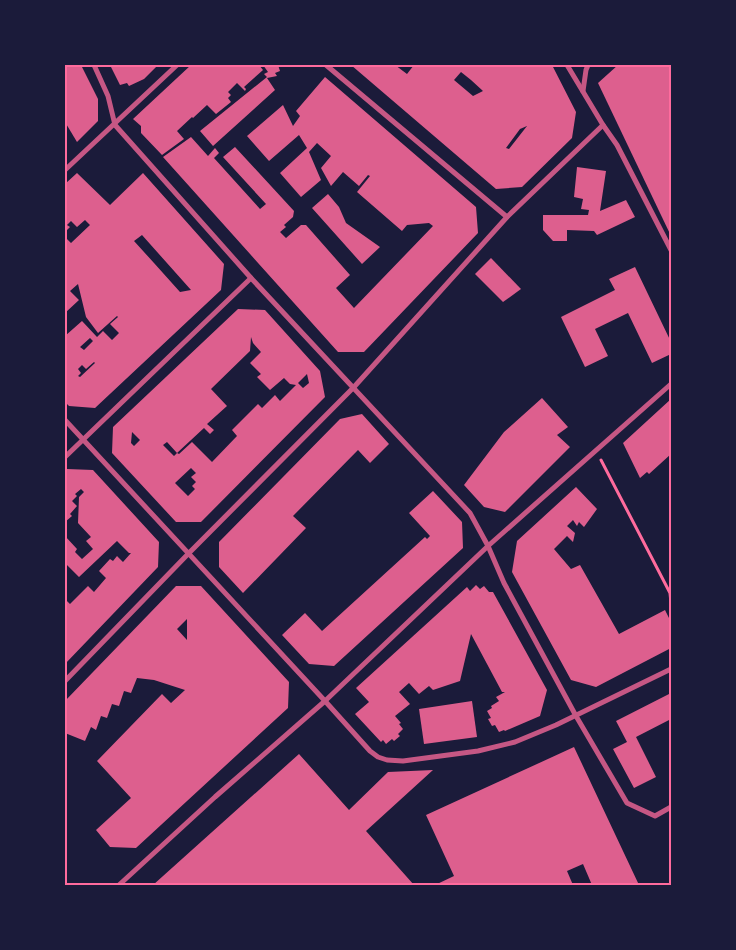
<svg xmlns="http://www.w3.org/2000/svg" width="736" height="950" font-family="Figtree,sans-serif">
  <rect width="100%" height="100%" fill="#1b1b3a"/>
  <!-- building -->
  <g fill="#dd5f8e" fill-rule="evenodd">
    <path d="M65,65H81L98,99V121L77,142L65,122Z"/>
    <path d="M110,65H158L144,79L129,86L127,83L120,85Z"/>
    <path d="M191,65H259L263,70L244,87L246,89L245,91L237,83L228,92L231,95L228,98L231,102L216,114L207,105L193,118L192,117L177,131L184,139L162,155L141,133V126L133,119Z"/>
    <path d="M263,65H278L280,71L275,73L277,76L267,78L275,90L213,146L200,131L267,77L264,74L268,72Z"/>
    <path d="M351,65H395L407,74L414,65H552L576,112L572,138L522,187L496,189ZM461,72L471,80L483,91L473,96L454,80ZM527,126L509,149L506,148L520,129Z"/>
    <path d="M618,65H671V236L598,83Z"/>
    <path d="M325,77L476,207L478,233L364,352H338L163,157L191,137L208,156L215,148L219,153L214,158L260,209L266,204L223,157L235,147L294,211L293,217L284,225L286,227L280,232L286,238L301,225H306L350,275L336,288L354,308L433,226L429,223L407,225L402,231L357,192L370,176L368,175L359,186L343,172L331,186L321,168L331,156L317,143L309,152L321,180L301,197L280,173L307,148L299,135L269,161L247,136L283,105L293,126L300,116L296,111Z"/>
    <path d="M577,167L606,171L600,211L626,200L635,217L597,235L594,231L567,230V241H553L543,230V215H588L589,210L581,209L583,199L574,197Z"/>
    <path d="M77,173L110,205L143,173L224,264L221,290L95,408L69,406L65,402V336L82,321L97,337L103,331L112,340L119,333L110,324L118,317L117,316L98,333L86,317L78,284L70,291L79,300L65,313V237L71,243L90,225L85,220L77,227L71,221L67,225L70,227L65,232V184ZM142,235L183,281L191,290L180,292L154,263L134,241ZM90,338L93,341L84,350L80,347ZM94,362L95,363L80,377L78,376L81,373L78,369L82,365L86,369Z"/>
    <path d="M328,194L339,207L346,223L380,247L362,264L312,208Z"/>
    <path d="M491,258L521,289L503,302L475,274Z"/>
    <path d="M635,267L671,342V354L652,363L628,313L595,329L608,356L585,367L561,317L615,290L609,279Z"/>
    <path d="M238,309L265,310L320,371L325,397L201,522H176L112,453L113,427ZM251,337L253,343L261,352L250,363L261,374L257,377L270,390L284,378L290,384L296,385L280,401L275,395L262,408L258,404L232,430L237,436L212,462L192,442L179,454L177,453L174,456L163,445L167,442L177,453L204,428L210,434L214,430L207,424L227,406L211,389L250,351ZM307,374L309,383L303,388L298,383ZM132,432L140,440L134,446L131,443ZM191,468L196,473L191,477L196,482L192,486L195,489L188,496L175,483Z"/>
    <path d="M542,398L568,427L557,435L570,447L505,512L484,507L464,485L504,432Z"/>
    <path d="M671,399V454L649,474L647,472L640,478L623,443Z"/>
    <path d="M362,414L389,444L370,463L358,450L293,516L306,528L243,593L219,567V542L340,419Z"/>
    <path d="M67,469L93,470L159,542L158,567L65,664V599L70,604L88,586L94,592L106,578L99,571L110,559L113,561L117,556L123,562L131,553H129L117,541L79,577L65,563V536L77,549L75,552L82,559L93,549L86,541L91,537L78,523L79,497L84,492L81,489L75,494L77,496L72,501L77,506L70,514L72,516L65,522V471Z"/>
    <path d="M576,487L597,509L584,527L579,522L577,526L573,520L567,526L575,533L573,542L567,536L554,549L571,569L580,565L619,634L665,610L671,622V648L596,687L571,680L512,572L517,541Z"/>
    <path d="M433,491L462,522L463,548L334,666L309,664L282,635L305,613L322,631L425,537L427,539L430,536L409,513Z"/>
    <path d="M476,585L480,589L484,586L489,592H493L547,690L540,716L505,731L504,730L499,732L495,725L492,726L488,719L491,718L487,711L492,708L491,706L499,701L496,697L505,692H502L471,634L460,681L433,690L429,686L419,694L409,683L399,692L410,704L395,716L401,723L399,724L403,729L398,734L400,736L394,741L392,739L386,744L383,740L381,742L355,714L369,702L356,688L467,587L470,591Z"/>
    <path d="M176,586H201L289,682L288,708L136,848L110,847L96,830L131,798L97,761L162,694L171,703L185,690L154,680L137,678L131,693L124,691L119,706L112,704L107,718L101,716L96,730L91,727L85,741L65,733V701ZM187,619V640L177,629Z"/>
    <path d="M671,693V719L636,737L656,777L634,788L613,749L627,742L616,721Z"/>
    <path d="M472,701L477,737L424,744L419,709Z"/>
    <path d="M574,747L639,885H592L583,864L567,871L573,885H435L454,876L426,815Z"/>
    <path d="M299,754L349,810L388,772L433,770L366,831L414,885H153Z"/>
  </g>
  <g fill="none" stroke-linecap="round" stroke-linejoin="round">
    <!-- path -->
    <path stroke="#ff6b9d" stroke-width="3" d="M601,460L670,593L671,603"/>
    <!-- minor -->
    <g stroke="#c65784" stroke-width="5">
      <path d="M94,65L108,96L115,125L251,278L470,513L488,546L504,583L576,716L627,803L655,816L671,807"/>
      <path d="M326,65L507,217"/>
      <path d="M567,65L603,125L617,145L671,250"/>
      <path d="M583,91L586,70L588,65"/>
      <path d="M65,170L177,65"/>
      <path d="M65,420L325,701L370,751L378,757L387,760L403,761L478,751L515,742L556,725L671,669"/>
      <path d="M65,457L251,278"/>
      <path d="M65,681L188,554L354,387L507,217L603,125"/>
      <path d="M119,885L215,797L325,701L488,546L671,384"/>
    </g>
  </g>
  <!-- border -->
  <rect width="736" height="950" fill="none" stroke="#1b1b3a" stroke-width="132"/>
  <rect x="66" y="66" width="604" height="818" fill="none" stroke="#ff6b9d" stroke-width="2"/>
</svg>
